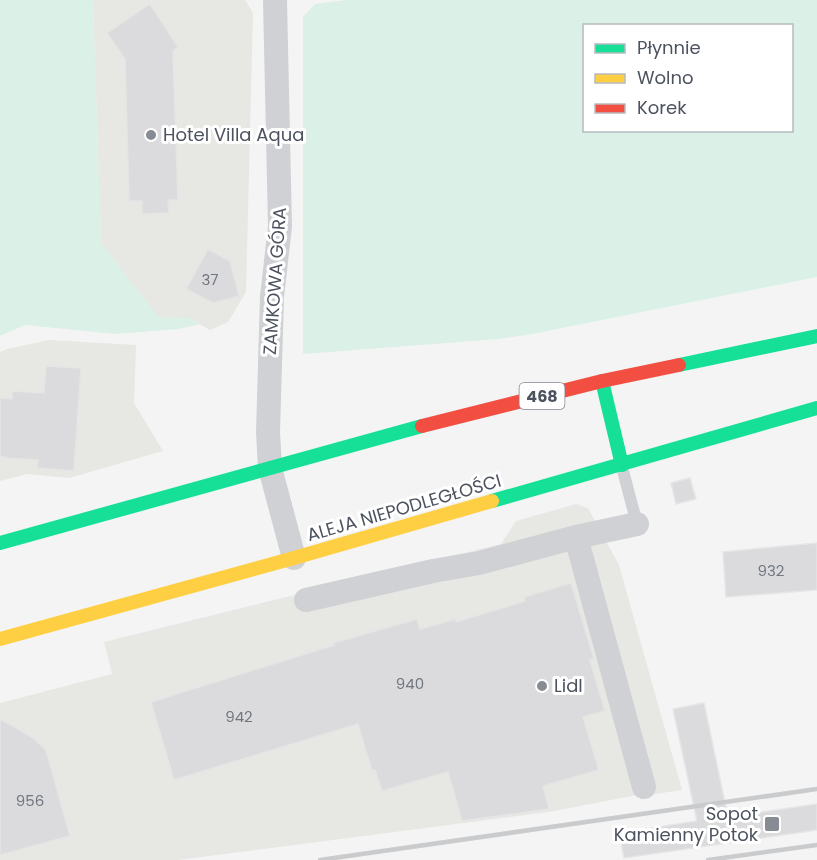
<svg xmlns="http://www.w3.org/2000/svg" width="817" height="860" font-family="Poppins,sans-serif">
  <rect width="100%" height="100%" fill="#f4f4f4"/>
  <!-- commercial -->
  <g fill="#e7e7e3">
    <path d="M93,0H245L253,13L246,292L228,322L210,330L189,318H159L101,243Z"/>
    <path d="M49,340L136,345L134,403L163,451L69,478L27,474L0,481V352L7,349Z"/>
    <path d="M576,504L588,508L619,565L682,790L648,795H637L549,812L178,860H0V703L112,674L104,642L501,544L516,521Z"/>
  </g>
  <!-- green -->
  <g fill="#dbf0e6" fill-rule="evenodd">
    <path d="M0,0H93L101,243L159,317L189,318L201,324L179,329L116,334L25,325L0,336Z"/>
    <path d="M346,0H817V277L532,334L499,339L303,354V17L315,4ZM584,26H792V130H584Z"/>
  </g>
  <!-- building -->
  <g fill="#dbdbdd" stroke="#e5e5e6" stroke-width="1.5">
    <path d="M150,4L178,47L173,51L178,200H168L169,213L142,214V201H129L125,59L107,33Z"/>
    <path d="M208,249L230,261L239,296L213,303L186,289Z"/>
    <path d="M46,366L81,368L74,471L37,468L38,460L5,458V457H0V398L12,399V391L44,393Z"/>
    <path d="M690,478L696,499L676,504L671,483Z"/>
    <path d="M817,543V590L726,597L723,552Z"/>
    <path d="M571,583L594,659L590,660L605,711L583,717L599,770L543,786L549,809L462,821L448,772L382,791L375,770L372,771L358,724L174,780L151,702L334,645L333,643L417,619L420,629L456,619V622L525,601L524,597Z"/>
    <path d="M704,703L728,817L817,804V830L624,858L619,833L697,821L673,709Z"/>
    <path d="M0,719L32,737L45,749L48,757L70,836L0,855Z"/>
  </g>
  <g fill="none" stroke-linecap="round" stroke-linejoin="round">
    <!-- lane -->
    <path stroke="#cfd1d4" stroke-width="12" d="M622,467L637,524"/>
    <!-- street -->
    <g stroke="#cfd1d4" stroke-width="24">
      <path d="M275,0L280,226L272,297L268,432L270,468L294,558"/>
      <path d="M576,537L644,787"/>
      <path d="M306,600L433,571L479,563L576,537L637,524"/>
    </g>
    <!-- fast -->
    <g stroke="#16e098" stroke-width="14">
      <path d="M679,365L817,336"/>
      <path d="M602,381L622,465"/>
      <path d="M492,501L817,408"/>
      <path d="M0,543L422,426"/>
    </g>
    <!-- slow -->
    <path stroke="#ffcf43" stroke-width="14" d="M0,639L294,558L492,501"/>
    <!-- jam -->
    <path stroke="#f24e42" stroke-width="14" d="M422,426L602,381L679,365"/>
    <!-- rail -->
    <g stroke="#cacbcd" stroke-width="4.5">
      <path d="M320,860L817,789"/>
      <path d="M708,860L817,845"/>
    </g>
  </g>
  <!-- markers -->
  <g fill="#878b93" stroke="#fff" stroke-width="2">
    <circle cx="151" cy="135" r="6"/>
    <circle cx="542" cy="686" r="6"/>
    <rect x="764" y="816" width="16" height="16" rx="3"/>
  </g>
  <g text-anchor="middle" stroke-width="6" stroke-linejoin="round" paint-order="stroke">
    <!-- number labels -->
    <g font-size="15" fill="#717680">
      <text x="210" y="285">37</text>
      <text x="771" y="576">932</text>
      <text x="410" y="689">940</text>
      <text x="239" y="722">942</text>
      <text x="30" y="806">956</text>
    </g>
    <!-- shield labels -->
    <rect fill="#fff" stroke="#82878f" stroke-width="1.5" x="519.5" y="383" width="45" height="26" rx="4.5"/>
    <g font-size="16" font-weight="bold" fill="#4c535f">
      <text x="542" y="402">468</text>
    </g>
    <!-- poi labels -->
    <g font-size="18" fill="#4c535f" stroke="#fff" text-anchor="start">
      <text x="163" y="141">Hotel Villa Aqua</text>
      <text x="554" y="692">Lidl</text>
      <text x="758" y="820" text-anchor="end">Sopot<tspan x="758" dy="21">Kamienny Potok</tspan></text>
    </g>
    <!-- street labels -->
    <g font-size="18" fill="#4c535f" stroke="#fff">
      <text transform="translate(275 281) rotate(-86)" y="6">ZAMKOWA GÓRA</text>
      <text transform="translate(404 508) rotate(-16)" y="6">ALEJA NIEPODLEGŁOŚCI</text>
    </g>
  </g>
  <!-- legend -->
  <rect x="583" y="24" width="210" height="108" fill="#ffffff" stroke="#b7babf" stroke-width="1.5"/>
  <rect x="595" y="44" width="30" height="9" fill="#16e098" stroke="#b7babf" stroke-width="1.5"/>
  <text x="637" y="54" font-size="18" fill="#4c535f">Płynnie</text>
  <rect x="595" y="74" width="30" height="9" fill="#ffcf43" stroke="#b7babf" stroke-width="1.5"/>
  <text x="637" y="84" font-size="18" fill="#4c535f">Wolno</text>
  <rect x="595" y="104" width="30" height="9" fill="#f24e42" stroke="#b7babf" stroke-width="1.5"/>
  <text x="637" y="114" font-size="18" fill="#4c535f">Korek</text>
</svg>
